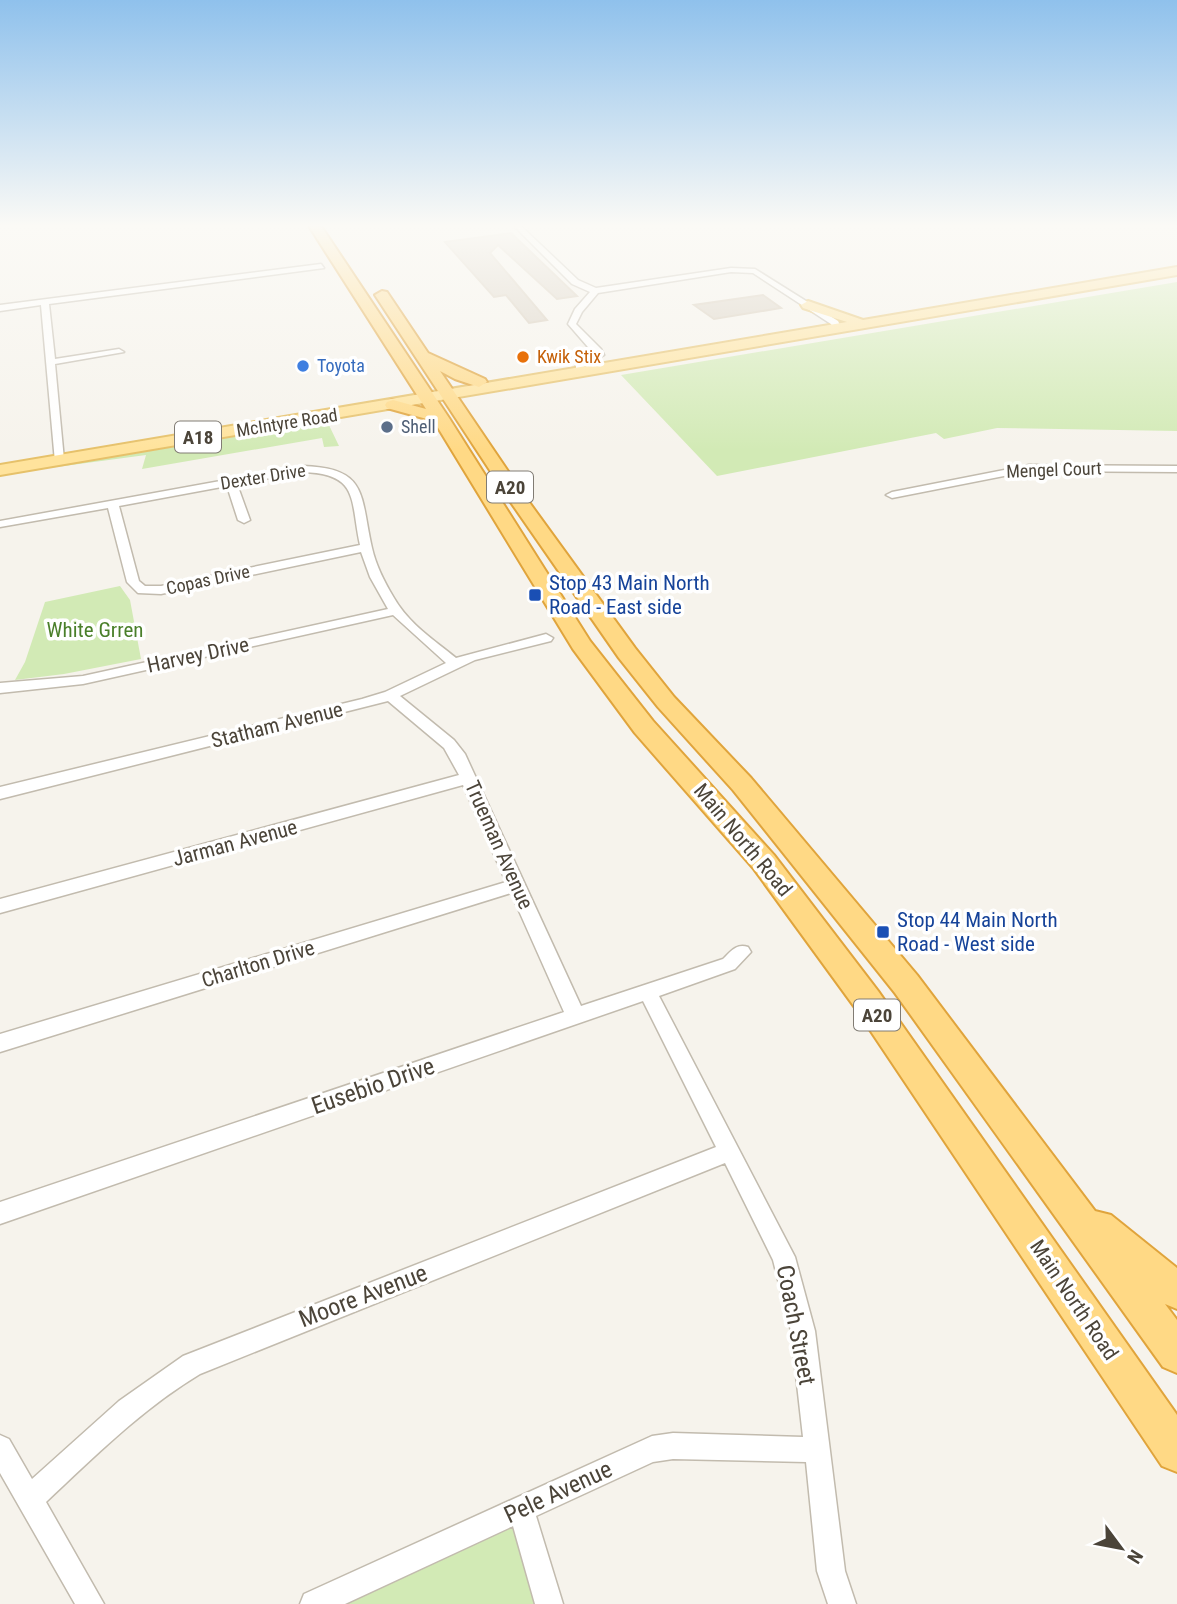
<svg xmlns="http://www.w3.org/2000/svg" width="1177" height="1604" font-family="'Roboto Condensed',sans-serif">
  <rect width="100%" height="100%" fill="#f6f3ec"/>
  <!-- green -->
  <g fill="#d2eab5">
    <path d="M1177,282V431L997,428L944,439L936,433L717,476L621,375Z"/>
    <path d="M327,421L339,446L324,447L322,438L142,469L146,455L49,468Z"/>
    <path d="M120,586L130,600L141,659L64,674L15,680L25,662L45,602Z"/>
    <path d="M521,1509L549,1604H314Z"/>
  </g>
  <!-- building -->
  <g fill="#d8cfc1" stroke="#d3c7b4" stroke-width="2">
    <path d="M511,233L577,296L557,299L498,245L490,253L547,320L529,323L506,295L494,297L445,242Z"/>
    <path d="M763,295L781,308L714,319L694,305Z"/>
  </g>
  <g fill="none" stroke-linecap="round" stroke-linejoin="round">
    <defs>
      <g id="minor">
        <path d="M514,226H521L578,280L596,288L731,268L755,269L838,321L842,329L835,331L831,324L753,273L731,272L598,293L582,312L576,324L601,349L604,355L582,368H576V364L594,354L568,324L575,309L590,292L572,284Z"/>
        <path d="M321,264L324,268L49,304L55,359L119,349L124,352L55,364L64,460L55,462L41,305L0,311V305Z"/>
        <path d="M1029,465L1177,466V472L1029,471L892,498L886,495L892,492Z"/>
        <path d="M303,466C369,468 360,496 372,548C376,566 385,583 394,598C409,624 434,640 456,658L546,634L553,638L551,641L475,660L400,696L454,740L465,754L581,1006L723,959C731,951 737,943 748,947L751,952L735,969L659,996L795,1257L815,1331L845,1571L856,1604H828L817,1571L806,1462L673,1459L653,1462L536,1516L563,1604H535L513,1526L345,1604H300L304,1594L652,1436L673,1433L803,1437L791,1331L773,1260L725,1163L200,1374C142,1409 95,1456 46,1502L104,1604H75L0,1473V1435L9,1439L32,1479L119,1401L183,1356L716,1147L643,1001L0,1224V1202L564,1012L511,893L0,1052V1034L506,882L463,785L0,913V899L459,775L444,748L388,701L0,799V787L362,699L385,692L446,663L393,615L83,684L0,693V683L83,676L388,609L370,577L361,552L161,594L138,593L127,582L108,508L0,527V521ZM303,472C360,474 350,500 360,545L161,586H145L139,581L119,506L227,486L238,520L244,523L250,520L237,484Z"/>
      </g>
      <path id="primary" d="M1177,267V275L0,475V465L847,322L803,308L801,305L808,301L863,320Z"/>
      <g id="trunk">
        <path d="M309,226H321L449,418L590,641L653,721L774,855L878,991L1177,1415V1472L1162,1466L856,1009L754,869L635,733L573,649L434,421L387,408L385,405L387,402L393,400L426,409Z"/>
        <path d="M382,291L387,292L428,353L485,379L487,382L479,387L455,379L440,371L526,498L635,648L674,697L751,778L917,975L1095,1211L1111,1215L1177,1268V1309L1165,1304L1177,1320V1373L1163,1367L895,993L733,790L658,707L619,658L510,501L375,295Z"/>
      </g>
    </defs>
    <!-- minor casing -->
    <use href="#minor" stroke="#c2bbae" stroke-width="3"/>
    <!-- primary casing -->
    <use href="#primary" stroke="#e6c16a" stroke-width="4"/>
    <!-- trunk casing -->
    <use href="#trunk" stroke="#e0a43c" stroke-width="4"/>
    <!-- minor -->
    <use href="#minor" fill="#fff" fill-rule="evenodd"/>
    <!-- primary -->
    <use href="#primary" fill="#ffe39c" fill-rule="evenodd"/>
    <!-- trunk -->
    <use href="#trunk" fill="#ffd985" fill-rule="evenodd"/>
  </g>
  <!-- sky -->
  <linearGradient id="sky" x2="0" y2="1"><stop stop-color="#8fc1ec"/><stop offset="0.5" stop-color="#fbfaf6"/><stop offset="1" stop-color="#fbfaf6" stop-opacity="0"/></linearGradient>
  <rect width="1177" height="451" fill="url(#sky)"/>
  <!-- markers -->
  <circle fill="#e8710a" stroke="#fff" stroke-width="2.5" cx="523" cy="357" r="7"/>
  <circle fill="#3f7fe0" stroke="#fff" stroke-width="2.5" cx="303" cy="366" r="7"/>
  <circle fill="#5c6f8a" stroke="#fff" stroke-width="2.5" cx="387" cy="427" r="7"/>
  <g fill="#1a4fb4" stroke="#fff" stroke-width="2.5">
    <rect x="528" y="588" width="14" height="14" rx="3.5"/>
    <rect x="876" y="925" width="14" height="14" rx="3.5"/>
  </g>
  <g text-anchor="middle" stroke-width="7" stroke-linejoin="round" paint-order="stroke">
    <!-- far-food labels -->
    <g font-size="18" fill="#c56008" stroke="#fff" text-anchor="start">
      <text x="537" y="363">Kwik Stix</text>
    </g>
    <!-- far-shop labels -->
    <g font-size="18" fill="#366cbe" stroke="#fff" text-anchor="start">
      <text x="317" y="372">Toyota</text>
    </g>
    <!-- far-street labels -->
    <g font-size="18" fill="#4b4439" stroke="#fff">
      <text transform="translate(287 423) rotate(-9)" y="6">McIntyre Road</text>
      <text transform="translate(1054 470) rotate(-2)" y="6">Mengel Court</text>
      <text transform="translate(263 477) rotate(-9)" y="6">Dexter Drive</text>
      <text transform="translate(208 580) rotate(-12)" y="6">Copas Drive</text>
    </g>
    <!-- far-service labels -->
    <g font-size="18" fill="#4e5e75" stroke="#fff" text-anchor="start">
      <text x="401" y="433">Shell</text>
    </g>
    <!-- shield labels -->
    <g fill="#fff" stroke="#817c74" stroke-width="2">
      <rect x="175" y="421.5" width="46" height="31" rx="5"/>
      <rect x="487" y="471.5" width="46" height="31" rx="5"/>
      <rect x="854" y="999.5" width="46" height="31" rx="5"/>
    </g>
    <g font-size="19" font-weight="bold" fill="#4b4439">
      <text x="198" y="444">A18</text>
      <text x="510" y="494">A20</text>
      <text x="877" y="1022">A20</text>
    </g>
    <!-- transit labels -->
    <g font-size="21" fill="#164399" stroke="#fff" text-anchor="start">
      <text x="549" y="590">Stop 43 Main North<tspan x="549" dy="24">Road - East side</tspan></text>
      <text x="897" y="927">Stop 44 Main North<tspan x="897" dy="24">Road - West side</tspan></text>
    </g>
    <!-- park labels -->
    <g font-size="21" fill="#4a7f2a" stroke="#fff">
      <text x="95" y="637">White Grren</text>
    </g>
    <!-- street labels -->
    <g font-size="21" fill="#4b4439" stroke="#fff">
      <text transform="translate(198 655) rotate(-12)" y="7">Harvey Drive</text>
      <text transform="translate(277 725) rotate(-14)" y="7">Statham Avenue</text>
      <text transform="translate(743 840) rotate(50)" y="7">Main North Road</text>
      <text transform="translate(235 843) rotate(-15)" y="7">Jarman Avenue</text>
      <text transform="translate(499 845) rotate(66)" y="7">Trueman Avenue</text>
      <text transform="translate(258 964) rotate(-17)" y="7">Charlton Drive</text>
      <text transform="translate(1074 1300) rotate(56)" y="7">Main North Road</text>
    </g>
    <!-- near-street labels -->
    <g font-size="24" fill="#4b4439" stroke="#fff">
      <text transform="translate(373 1086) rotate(-19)" y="8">Eusebio Drive</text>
      <text transform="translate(363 1296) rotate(-21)" y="8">Moore Avenue</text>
      <text transform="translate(796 1325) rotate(79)" y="8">Coach Street</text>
      <text transform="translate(558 1492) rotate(-25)" y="8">Pele Avenue</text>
    </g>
  </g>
  <!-- north arrow -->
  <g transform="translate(1121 1548) rotate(122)" stroke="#ffffff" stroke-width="5" paint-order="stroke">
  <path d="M0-5L12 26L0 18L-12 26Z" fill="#4b4439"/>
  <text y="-10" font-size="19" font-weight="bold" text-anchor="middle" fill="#4b4439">N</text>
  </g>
</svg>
